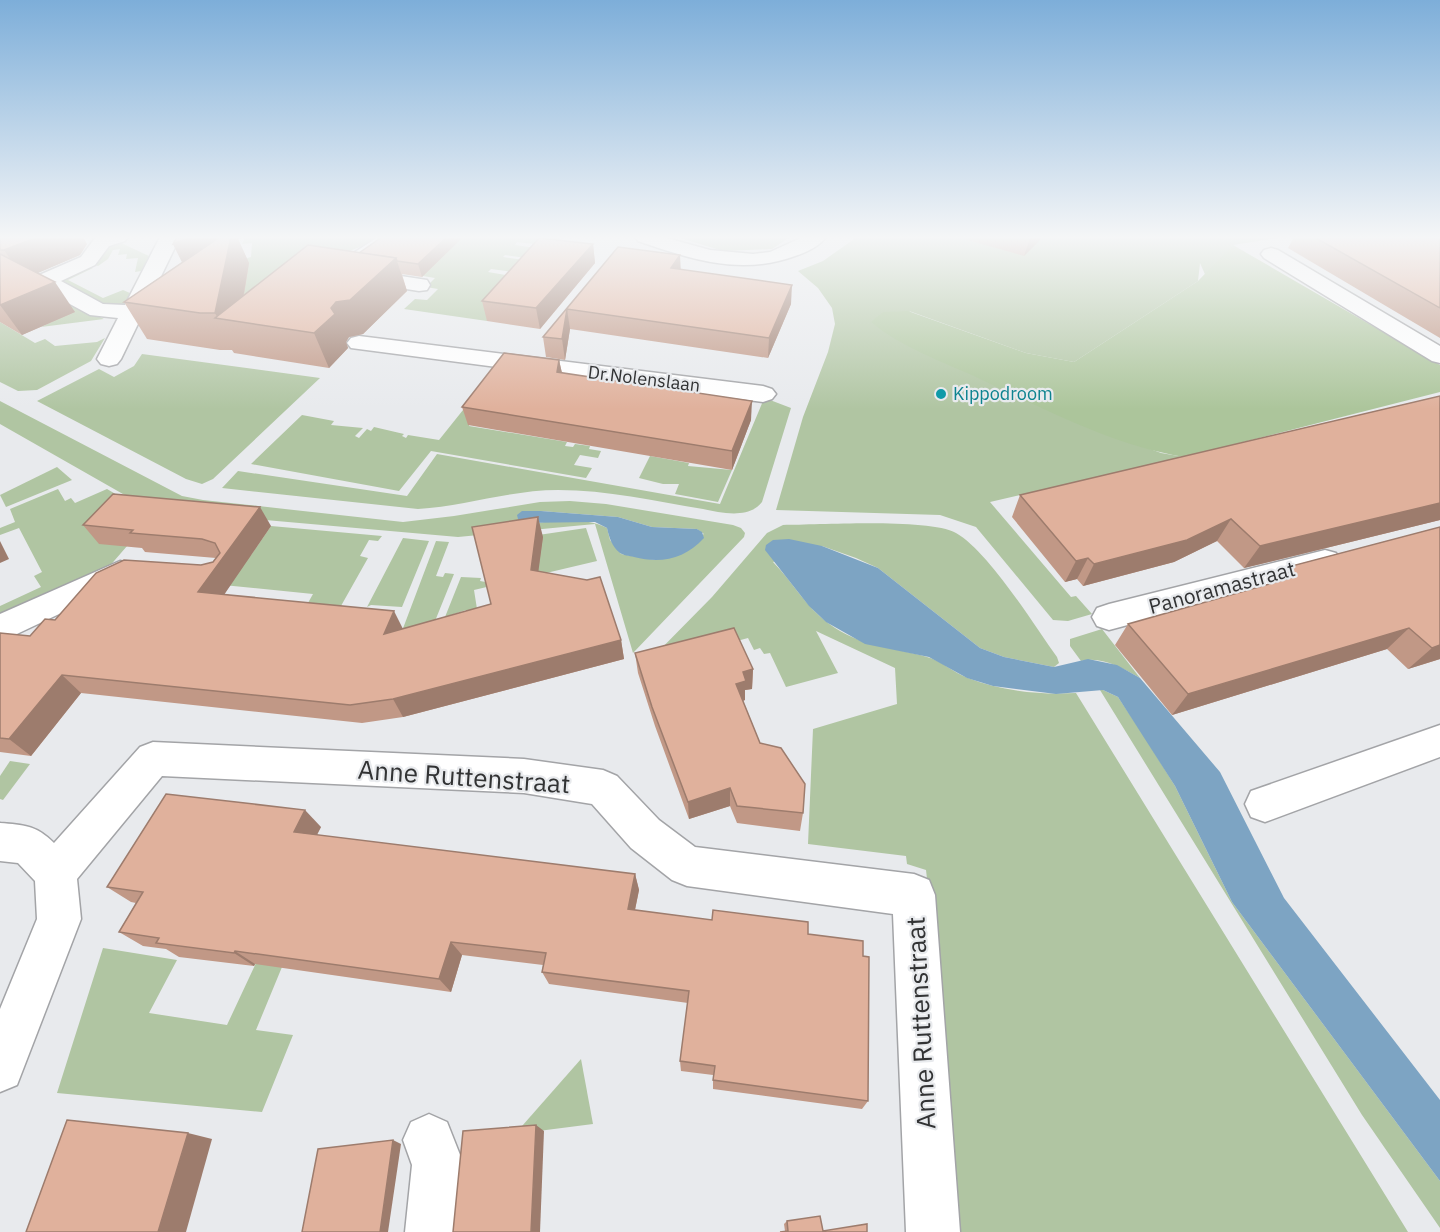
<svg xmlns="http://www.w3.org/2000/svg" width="1440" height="1232" font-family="'IBM Plex Sans',sans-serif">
  <rect width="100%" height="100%" fill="#e8eaed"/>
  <!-- green -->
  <g fill="#b0c5a2" fill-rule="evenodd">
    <path d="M245,237H383L230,302L247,258L251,257L252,243L242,244Z"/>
    <path d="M400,237H536L542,239L559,238L552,246L517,242L515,245L549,250L541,260L505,255L503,257L531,261L520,273L491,269L488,272L518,277L500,307L487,321L404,309L415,299L427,300L438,289L426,287L435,278L423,276Z"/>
    <path d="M677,237H790L772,249L723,251Z"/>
    <path d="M857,237H1282L1233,245L1211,288L1200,263L1198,281L1074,362L1026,353L909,311L1059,415L1161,453L1184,457L990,502L1071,597L1076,596L1092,614L1068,621L1053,620L976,527L940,515L776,510L803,417L828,352L835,324L832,308L818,288L798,271L823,261Z"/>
    <path d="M119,242L149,256L141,271L135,272L138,258L126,259L127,254L118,255L120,249L113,250L108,259L98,266L91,263L103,248Z"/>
    <path d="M86,265L93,268L68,280L103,298L123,290L130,293L123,306L116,309L58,282Z"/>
    <path d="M40,274L43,277L35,284L104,319L41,327L74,311L20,283L23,279Z"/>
    <path d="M0,322L35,343L45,339L55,346L97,342L105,338L91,361L37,390L18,391L0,382Z"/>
    <path d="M142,354L320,378L213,479L202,484L186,479L37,401L99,369L114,377L134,366Z"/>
    <path d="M479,390L469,426L567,442L565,446L573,447L575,444L590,446L589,449L601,451L598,458L580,455L574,465L592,468L586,478L431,451L399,491L251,464L302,415L334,421L331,425L363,428L355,436L359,438L367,429L371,431L374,427L404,434L402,436L406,438L408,435L439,440Z"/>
    <path d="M770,400L791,408L762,502C749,519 722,513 703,509C655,501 607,490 558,490C511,490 465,506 418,509L222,488L238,471L407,496L437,454L720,504L763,401Z"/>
    <path d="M0,401L182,496L203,500L403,522L454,516L540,502L570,501L606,504L733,525L741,528L745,533L744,537L633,653L595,524L458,537L151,510L0,424ZM522,511H541L618,517L652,527L697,529L704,534L655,560L621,554L610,540L607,528C583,516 554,521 529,524Z"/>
    <path d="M650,456L689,463L688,466L732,470L718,502L675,494L679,484H663L639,478Z"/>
    <path d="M57,467L72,480L6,507L0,495Z"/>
    <path d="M58,489L65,501L71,498L75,503L107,489L153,516L108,568L0,615V606L41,587L34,576L42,572L19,528L0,535V528L15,522L10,509Z"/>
    <path d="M783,525C820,525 928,518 956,533C989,552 1034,625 1057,657L1059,663L1054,667L1004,657L980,648L878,568L856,558L822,546L773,562C792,581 806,607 828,623C862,648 890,646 927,657C942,661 954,673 968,678C1001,691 1041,695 1076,693L1408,1232H953L932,922L926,870L907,864L906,856L808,844L813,729L897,704L895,668L816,631L838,673L786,687L770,653L764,654L760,648L754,650L748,638L644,666L712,597L767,533Z"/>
    <path d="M271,526L382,536L378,541L369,540L360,556L368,558L328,629L295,626L313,594L213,584L251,555Z"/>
    <path d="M586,528L597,561L474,590L477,609L467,612L466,610L445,617L461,577L481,578L480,581L497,584L511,539Z"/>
    <path d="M403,538L429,541L402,607L371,605L367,607Z"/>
    <path d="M436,541L449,542L436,576L443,577L445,573L454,574L433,626L402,631Z"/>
    <path d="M1102,629L1140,678C1122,668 1102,656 1081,661L1070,646V639Z"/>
    <path d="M1100,690H1103L1118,697L1144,736L1175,786L1232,902L1440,1181V1228L1362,1115Z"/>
    <path d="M10,761L30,764L3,800L0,799V776Z"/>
    <path d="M103,948L177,960L149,1013L227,1025L263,948L289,950L256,1030L293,1035L262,1112L57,1093Z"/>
    <path d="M581,1059L593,1124L515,1134Z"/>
  </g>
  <!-- forest -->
  <path fill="#acc59b" d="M1233,245L1440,365V392L1184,457C1111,445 1042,408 976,377C941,361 901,347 871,322L883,312L908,311L1026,353L1074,362L1198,281Z"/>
  <!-- water -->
  <g fill="#7da4c3">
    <path d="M522,511H541L618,517L652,527L697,529L702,532L704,538C685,559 661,564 634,557C629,556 623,555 620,553C612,547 609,537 607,528L595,522L519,523L517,515Z"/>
    <path d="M789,539L822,546L878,568L980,648L1004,657L1054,667L1088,659L1117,665L1140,678L1220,772L1284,898L1440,1100V1181L1232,902L1175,786L1118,697L1103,690L1056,694L993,686L967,678L929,657L865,644L826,622L809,606L765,550L766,545L773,540Z"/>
  </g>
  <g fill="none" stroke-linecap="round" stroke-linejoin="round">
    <defs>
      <g id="minor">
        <path d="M99,237H128L125,241L109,246L95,265L61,281L103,304L125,305L160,237H180L121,359L117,364L109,366L101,364L97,359L118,318L90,315L37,286L34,281L37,276L81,257L95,238Z"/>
        <path d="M378,237H401L355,269L427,280L430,285L427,290L419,291L329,277L326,273L329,269Z"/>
        <path d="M635,237H663L710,250L753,254L770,252L803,237H826C820,246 805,253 795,256C741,276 690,259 638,241Z"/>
        <path d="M1271,248L1278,250L1440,346V363L1432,361L1264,258L1261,254L1264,250Z"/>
        <path d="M359,336L763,386L772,389L776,394L772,399L763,402L351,348L347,343L351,338Z"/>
        <path d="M1325,550L1336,553L1341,561L1336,569L1109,630L1097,626L1092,617L1097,608L1109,604Z"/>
        <path d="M120,561L131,564L136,572L131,580L0,642V614Z"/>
        <path d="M1440,725V757L1265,822L1251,817L1245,804L1251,791Z"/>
        <path d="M153,742L524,759L603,770L617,776L659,820L695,847L914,874L929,880L935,895L960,1232H906L893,914L687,886L672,880L631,848L592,804L524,793L162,776L77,879L81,919L17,1085L0,1092V1009L37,919L35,881L18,863L0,861V823C24,825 36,825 54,843L140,747Z"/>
        <path d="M429,1114L447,1122L464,1165L459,1232H405L412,1165L403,1140L411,1122Z"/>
      </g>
    </defs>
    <!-- minor casing -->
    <use href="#minor" stroke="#a3a4a7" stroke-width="3"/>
    <!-- minor -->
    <use href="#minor" fill="#fff" fill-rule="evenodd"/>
  </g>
  <!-- wall -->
  <g fill="#c19886">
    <path d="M0,237L87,244L80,255L37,273L75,312L22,335L0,322Z"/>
    <path d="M177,237H244L238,239L249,263L244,295L359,253L382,237H463L422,277L402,274L407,291L363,334L349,337L346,342L348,348L329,368L234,353L232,350H220L147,339L124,302L182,262L173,244Z"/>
    <path d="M957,237H1043L1024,256Z"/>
    <path d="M1294,237H1440V338L1288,248Z"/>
    <path d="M593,244L595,263L540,329L487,321L482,301Z"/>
    <path d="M618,247L681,270L791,304L768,358L570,329L565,360L546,357L543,337Z"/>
    <path d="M559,360L562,373L751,420L732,470L468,425L462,407Z"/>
    <path d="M1440,396V520L1244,568L1217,541L1174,562L1083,586L1077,579L1065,582L1012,517L1020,495Z"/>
    <path d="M83,525L271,526L224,594L403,629L491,604L543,537L538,571L621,640L624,659L403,717L362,723L81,693L31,756L0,752V633L30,636L55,620L201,565L213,562L216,558L145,552L142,548L99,544Z"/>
    <path d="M1440,527V659L1408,669L1387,649L1172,715L1115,645L1128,624L1272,584L1284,568Z"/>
    <path d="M635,653L753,669L752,689L745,690V700L743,701L760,743L803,813L800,831L737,823L730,806L689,819L655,726L638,673Z"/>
    <path d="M321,827L316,835L635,874L639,890L635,910L808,934L863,956L868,1101L862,1109L713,1089V1075L681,1071L680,1061L688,1003L549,984L542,972L543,965L462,955L451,992L255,964L254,966L179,957L166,949L143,946L119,932L136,903L131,902L107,887Z"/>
    <path d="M787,1221L823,1231H785L784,1224Z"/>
  </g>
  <!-- shaded-wall -->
  <g fill="#9d7c6d">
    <path d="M38,237H83L87,244L80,255L24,279L4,250Z"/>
    <path d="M191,237H244L238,239L249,263L239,322L218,318L183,264L173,244Z"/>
    <path d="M447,237H463L422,277L418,264Z"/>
    <path d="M1031,237H1043L1024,256L1030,238Z"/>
    <path d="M593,244L595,263L540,329L536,308Z"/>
    <path d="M680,255L681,274L671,268Z"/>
    <path d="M396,258L407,291L363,334L349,337L346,342L348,348L329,368L314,333L336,302Z"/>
    <path d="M55,282L75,312L22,335L0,305Z"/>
    <path d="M792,285L791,304L768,358L769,338Z"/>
    <path d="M567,309L570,329L565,360L562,339Z"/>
    <path d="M559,360L563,378L557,372Z"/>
    <path d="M752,401L751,420L732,470V451Z"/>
    <path d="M1440,503V520L1244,568L1260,546Z"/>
    <path d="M260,507L271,526L213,611L198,592Z"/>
    <path d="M538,517L543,537L536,589L531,570Z"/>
    <path d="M1231,519L1217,541L1174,562L1083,586L1094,564Z"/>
    <path d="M0,541L9,559L0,563Z"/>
    <path d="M1088,558L1077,579L1065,582L1076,561Z"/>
    <path d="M394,611L403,629L384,634Z"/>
    <path d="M1409,628L1387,649L1172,715L1188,694Z"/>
    <path d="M621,640L624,659L403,717L393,699Z"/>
    <path d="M1440,645V659L1408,669L1432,648Z"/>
    <path d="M753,669L752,689L745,690V700L735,703L736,684L743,672Z"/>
    <path d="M62,675L81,693L31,756L9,739Z"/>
    <path d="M730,788V806L689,819L688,802Z"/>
    <path d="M305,810L321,827L310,849L294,832Z"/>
    <path d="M635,874L639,890L632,924L628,909Z"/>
    <path d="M451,942L462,955L451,992L439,979Z"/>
    <path d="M235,951L255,964L254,966L234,953Z"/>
    <path d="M536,1125L544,1131L540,1232H531Z"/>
    <path d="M188,1133L212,1139L186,1232H158Z"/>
    <path d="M393,1140L401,1144L388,1232H380Z"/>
  </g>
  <!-- building -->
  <g fill="#e0b19c" stroke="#9d7c6d" stroke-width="1.5">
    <path d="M0,237H38L4,250H0Z"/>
    <path d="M177,237H191L173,244Z"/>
    <path d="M220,237H231L215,313H200L124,302Z"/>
    <path d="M382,237H447L418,264L397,261L396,258L359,253Z"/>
    <path d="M1314,237H1440V308Z"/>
    <path d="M539,238L593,244L536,308L482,301Z"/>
    <path d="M308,245L396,258L350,300L336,302L331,308L335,314L314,333L215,318Z"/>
    <path d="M618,247L680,255L671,268L792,285L769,338L567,309L562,339L543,337Z"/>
    <path d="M0,254L55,282L0,305Z"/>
    <path d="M504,353L559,360L557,372L752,401L732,451L462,407Z"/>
    <path d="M1440,396V503L1260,546L1231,519L1187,540L1094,564L1088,558L1076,561L1020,495Z"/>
    <path d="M113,494L260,507L198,592L394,611L384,634L491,604L472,527L538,517L531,570L587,580L600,577L621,640L393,699L350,705L62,675L9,739L0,738V633L30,636L45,619L55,620L96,573L124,560L201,565L213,562L220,553L215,543L202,539L130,533L133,530L83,525Z"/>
    <path d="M1440,527V645L1432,648L1409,628L1188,694L1128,624L1294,577L1284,568Z"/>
    <path d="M734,628L753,669L743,672L746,681L736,684L760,743L781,748L805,784L803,813L737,806L730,788L688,802L652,707L635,653Z"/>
    <path d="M166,794L305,810L294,832L635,874L628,909L712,920L713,910L808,922V934L863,941V956L869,957L868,1101L713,1080L715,1066L680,1061L689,991L542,972L546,953L451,942L439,979L235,951L234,953L156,943L159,938L119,932L143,892L107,887Z"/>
    <path d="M67,1120L188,1133L158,1232H26Z"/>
    <path d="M536,1125L531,1232H453L463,1131Z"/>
    <path d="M393,1140L380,1232H302L318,1149Z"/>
    <path d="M820,1216L823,1231L867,1224V1232H780L788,1231L787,1221Z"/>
  </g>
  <!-- sky -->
  <linearGradient id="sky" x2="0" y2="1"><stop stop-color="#7daed9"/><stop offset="0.58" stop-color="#f5f6f7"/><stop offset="1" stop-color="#f5f6f7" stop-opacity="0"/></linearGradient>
  <rect width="1440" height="409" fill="url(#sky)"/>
  <!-- markers -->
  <circle fill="#0f9aa8" stroke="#e8eaed" stroke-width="2" cx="941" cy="394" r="6"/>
  <g text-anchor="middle" stroke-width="4.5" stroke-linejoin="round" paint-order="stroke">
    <!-- far-street labels -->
    <g font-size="18" fill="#323334" stroke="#e8eaed">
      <text transform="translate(644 379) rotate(7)" y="6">Dr.Nolenslaan</text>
    </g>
    <!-- far-culture labels -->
    <g font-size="18" fill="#0d838f" stroke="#e8eaed" text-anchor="start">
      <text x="953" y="400">Kippodroom</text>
    </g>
    <!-- street labels -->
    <g font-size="21" fill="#323334" stroke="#e8eaed">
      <text transform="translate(1222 588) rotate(-15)" y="7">Panoramastraat</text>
    </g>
    <!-- near-street labels -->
    <g font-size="26" fill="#323334" stroke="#e8eaed">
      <text transform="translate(464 777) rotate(4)" y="9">Anne Ruttenstraat</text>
      <text transform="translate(921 1023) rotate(-93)" y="9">Anne Ruttenstraat</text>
    </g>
  </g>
</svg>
